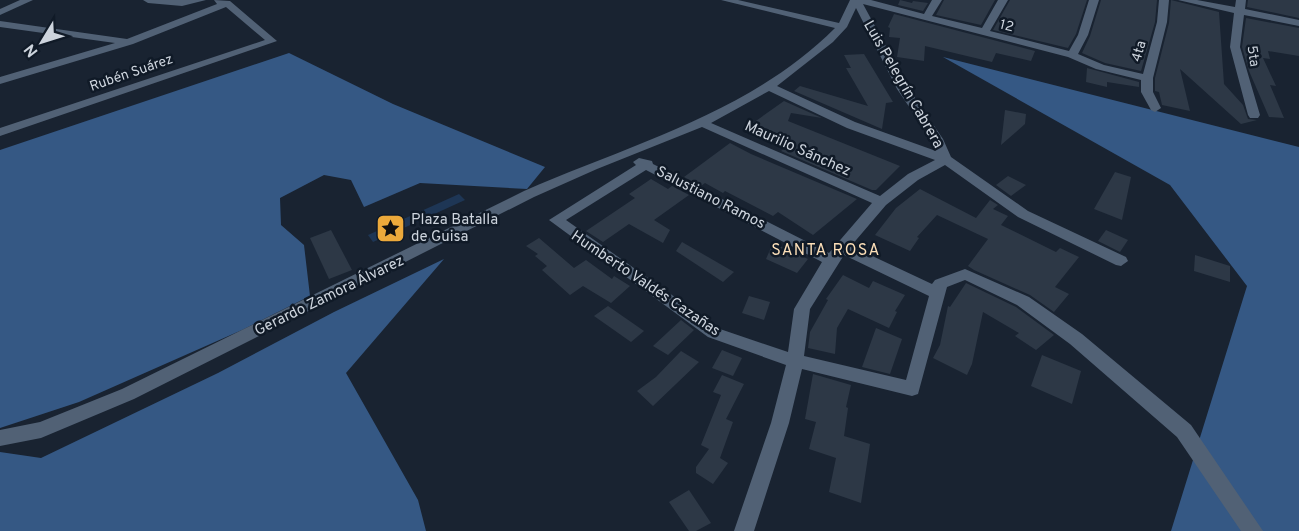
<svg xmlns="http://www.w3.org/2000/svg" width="1299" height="531" font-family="Overpass,sans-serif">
  <rect width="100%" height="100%" fill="#192331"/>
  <!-- green -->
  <path fill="#1e3655" d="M459,194L465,200L373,242L368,235Z"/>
  <!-- forest -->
  <g fill="#355884">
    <path d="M289,53L393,104L545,167L527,189L420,183L364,207L351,180L324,175L280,198L281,225L304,245L310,296L242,330L79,402L0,428V150Z"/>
    <path d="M943,57L1299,147V531H1171L1247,286L1170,185Z"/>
    <path d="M444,259L346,373L418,500L426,531H0V452L41,458L218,373L334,312Z"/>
  </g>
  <!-- building -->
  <g fill="#2d3846">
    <path d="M900,0L912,3L913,1L928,3L923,11L898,5Z"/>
    <path d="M944,0H995L981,25L936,15Z"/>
    <path d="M1010,0H1087L1076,34L1068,48L993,30Z"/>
    <path d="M1101,0H1157L1155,22L1141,71L1105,63L1082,53L1090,36Z"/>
    <path d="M1171,0L1219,12L1224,84L1243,105L1248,119L1257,120L1241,124L1180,69L1190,111L1162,105L1159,92L1155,91V78L1169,23Z"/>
    <path d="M1248,0H1299V18L1247,7Z"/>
    <path d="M894,14L1035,51L1031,61L996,53L992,62L925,46L924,61L897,57L900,38L889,37L890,28L888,27Z"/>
    <path d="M1246,18L1299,28V56L1268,51L1270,59L1263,58L1276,86L1270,85L1284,118L1269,117L1249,71L1242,47Z"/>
    <path d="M864,54L893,102L886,103L882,129L794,91L800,86L868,106L846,68H851L844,55Z"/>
    <path d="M1087,68L1139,82V87L1107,82V87L1086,82Z"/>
    <path d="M784,101L822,118L791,113L788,121L900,166L876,190H872L781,151L793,141L753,123Z"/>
    <path d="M1005,110L1026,114L1025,124L1001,145Z"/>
    <path d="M730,143L751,154L857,199L813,235L778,212L773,216L725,191L723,193L705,183L701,186L684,177Z"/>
    <path d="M1115,172L1131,177L1122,220L1094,209Z"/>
    <path d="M1008,176L1026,185L1011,196L996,185Z"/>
    <path d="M651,179L668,189L672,186L689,195L654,220L670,230L663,243L629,224L603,242L586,231L635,198L629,194Z"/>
    <path d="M920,189L976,218L990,200L998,205L993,209L1008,216L1001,225L1056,252L1060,248L1079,257L1055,287L1069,294L1054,312L1030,295L974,270L968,266L988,239L937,215L917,237L919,238L910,251L875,235L896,208Z"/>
    <path d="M331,230L352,270L329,279L310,238Z"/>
    <path d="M1106,230L1128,240L1120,252L1098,241Z"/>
    <path d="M539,238L574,268L586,260L612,279L614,276L630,286L611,303L583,286L570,295L542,270L547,266L535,256L538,254L526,246Z"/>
    <path d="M682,242L734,272L723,282L676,251Z"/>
    <path d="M773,243L780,246L808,259L797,273L766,259Z"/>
    <path d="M1195,255L1230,266V282L1194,271Z"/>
    <path d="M843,275L869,288L873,281L905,295L895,311L897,312L889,328L848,309L837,328L835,354L808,348L810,332L828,300L826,299Z"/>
    <path d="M966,283L1016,307L1054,335L1036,350L1015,336L1019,333L983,312L972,364L967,375L933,358L940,345L948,306L950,307Z"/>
    <path d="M749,296L770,302L764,320L742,313Z"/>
    <path d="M608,306L644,331L631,342L594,316Z"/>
    <path d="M681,320L694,330L668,355L653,346Z"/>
    <path d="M876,328L902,339L890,374L862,367Z"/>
    <path d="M722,350L742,358L733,376L712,368Z"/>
    <path d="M681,351L699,362L653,406L637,391L656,377Z"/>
    <path d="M1042,355L1081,371L1072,404L1031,386Z"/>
    <path d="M813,374L851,385L846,407L848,408L844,436L870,444L861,503L829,492L836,458L809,449L816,422L805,419Z"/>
    <path d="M722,375L744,384L726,419L733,422L720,458L728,463L713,484L696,473V467L709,449L701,445L721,395L713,392Z"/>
    <path d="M689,490L711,523L696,531H689L669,502Z"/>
  </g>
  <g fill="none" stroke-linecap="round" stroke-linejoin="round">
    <!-- minor -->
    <g fill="#516175" fill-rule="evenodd">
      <path d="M20,0H33L0,15V9Z"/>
      <path d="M143,0H206L182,6L148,3Z"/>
      <path d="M214,0L230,1L277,41L0,136V128L265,40L226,7L133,44L0,84V77L115,43L0,27V21L127,39L217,4Z"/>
      <path d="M721,0H738L839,23L850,0H871L924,14L932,0H942L932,16L982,28L998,0H1008L990,31L1069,51L1078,35L1089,0H1099L1088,35L1078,54L1104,65L1143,74L1157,22L1159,0H1169L1167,22L1153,78V92L1161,108L1155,112L1151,110L1141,92V80L1096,69L1068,57L863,4L909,89L943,139L951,157L1028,211L1126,257L1128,261L1121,266L1116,265L1018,217L945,165L918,180L886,205L851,246L932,284L935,280L965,269L1029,297L1082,334L1191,425L1263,531H1241L1177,437L1070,344L1017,305L965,280L947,287L918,394L912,396L802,369L789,423L754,531H734L771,423L786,365L708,337L549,220L636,165L633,162L639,158L652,161L653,164L829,253L872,203L702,127L597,169L534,197L134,399L41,438L0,446V430L40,422L122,389L524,191C631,144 750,113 835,28ZM856,8L897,89L931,139L936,151L855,122L777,86L833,42L847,27ZM769,91L847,128L935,160L908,174L880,196L711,123ZM646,170L822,262L794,309L788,352L720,329L566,220ZM844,255L929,296L906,380L804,356L810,309Z"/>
      <path d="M1178,0H1197L1235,7L1236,0H1246L1245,9L1299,20V26L1244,15L1240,47L1260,115L1258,118H1250L1248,115L1230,47L1234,13Z"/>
    </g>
  </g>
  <!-- icons -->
  <defs>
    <symbol id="sight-square" viewBox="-11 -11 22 22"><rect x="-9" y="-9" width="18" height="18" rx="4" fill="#eca93b" stroke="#101a27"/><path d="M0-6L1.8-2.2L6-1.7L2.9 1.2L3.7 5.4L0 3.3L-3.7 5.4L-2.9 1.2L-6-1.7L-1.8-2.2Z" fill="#111"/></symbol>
  </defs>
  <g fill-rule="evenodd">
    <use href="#sight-square" x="374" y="212" width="33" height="33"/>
  </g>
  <g text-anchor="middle" stroke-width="5" stroke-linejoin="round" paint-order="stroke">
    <!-- far-street labels -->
    <g font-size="14" fill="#cdd4dd" stroke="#101a27">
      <text transform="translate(1007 25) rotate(14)" y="5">12</text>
      <text transform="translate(1138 51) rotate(-74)" y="5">4ta</text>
      <text transform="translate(1254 56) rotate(81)" y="5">5ta</text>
      <text transform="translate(131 72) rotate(-19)" y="5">Rubén Suárez</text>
    </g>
    <!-- street labels -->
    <g font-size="15" fill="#cdd4dd" stroke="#101a27">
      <text transform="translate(904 84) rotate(60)" y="5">Luis Pelegrín Cabrera</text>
      <text transform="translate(798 148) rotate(24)" y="5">Maurilio Sánchez</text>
      <text transform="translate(711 197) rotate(27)" y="5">Salustiano Ramos</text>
      <text transform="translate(646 283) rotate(34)" y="5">Humberto Valdés Cazañas</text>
      <text transform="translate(329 295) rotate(-26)" y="5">Gerardo Zamora Álvarez</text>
    </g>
    <!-- poi labels -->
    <g font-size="15" fill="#cdd4dd" stroke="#101a27" text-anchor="start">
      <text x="411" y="224">Plaza Batalla<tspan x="411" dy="17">de Guisa</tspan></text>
    </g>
    <!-- neighbourhood labels -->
    <g font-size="16" letter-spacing="1.5" fill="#fcdfb8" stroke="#101a27">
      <text x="826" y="255">SANTA ROSA</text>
    </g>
  </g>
  <!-- north arrow -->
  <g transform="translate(42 42) rotate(232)" stroke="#101a27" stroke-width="4.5" paint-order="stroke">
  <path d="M0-4.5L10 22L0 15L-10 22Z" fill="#cdd4dd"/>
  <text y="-9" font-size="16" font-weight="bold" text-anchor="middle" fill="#cdd4dd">N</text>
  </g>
</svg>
